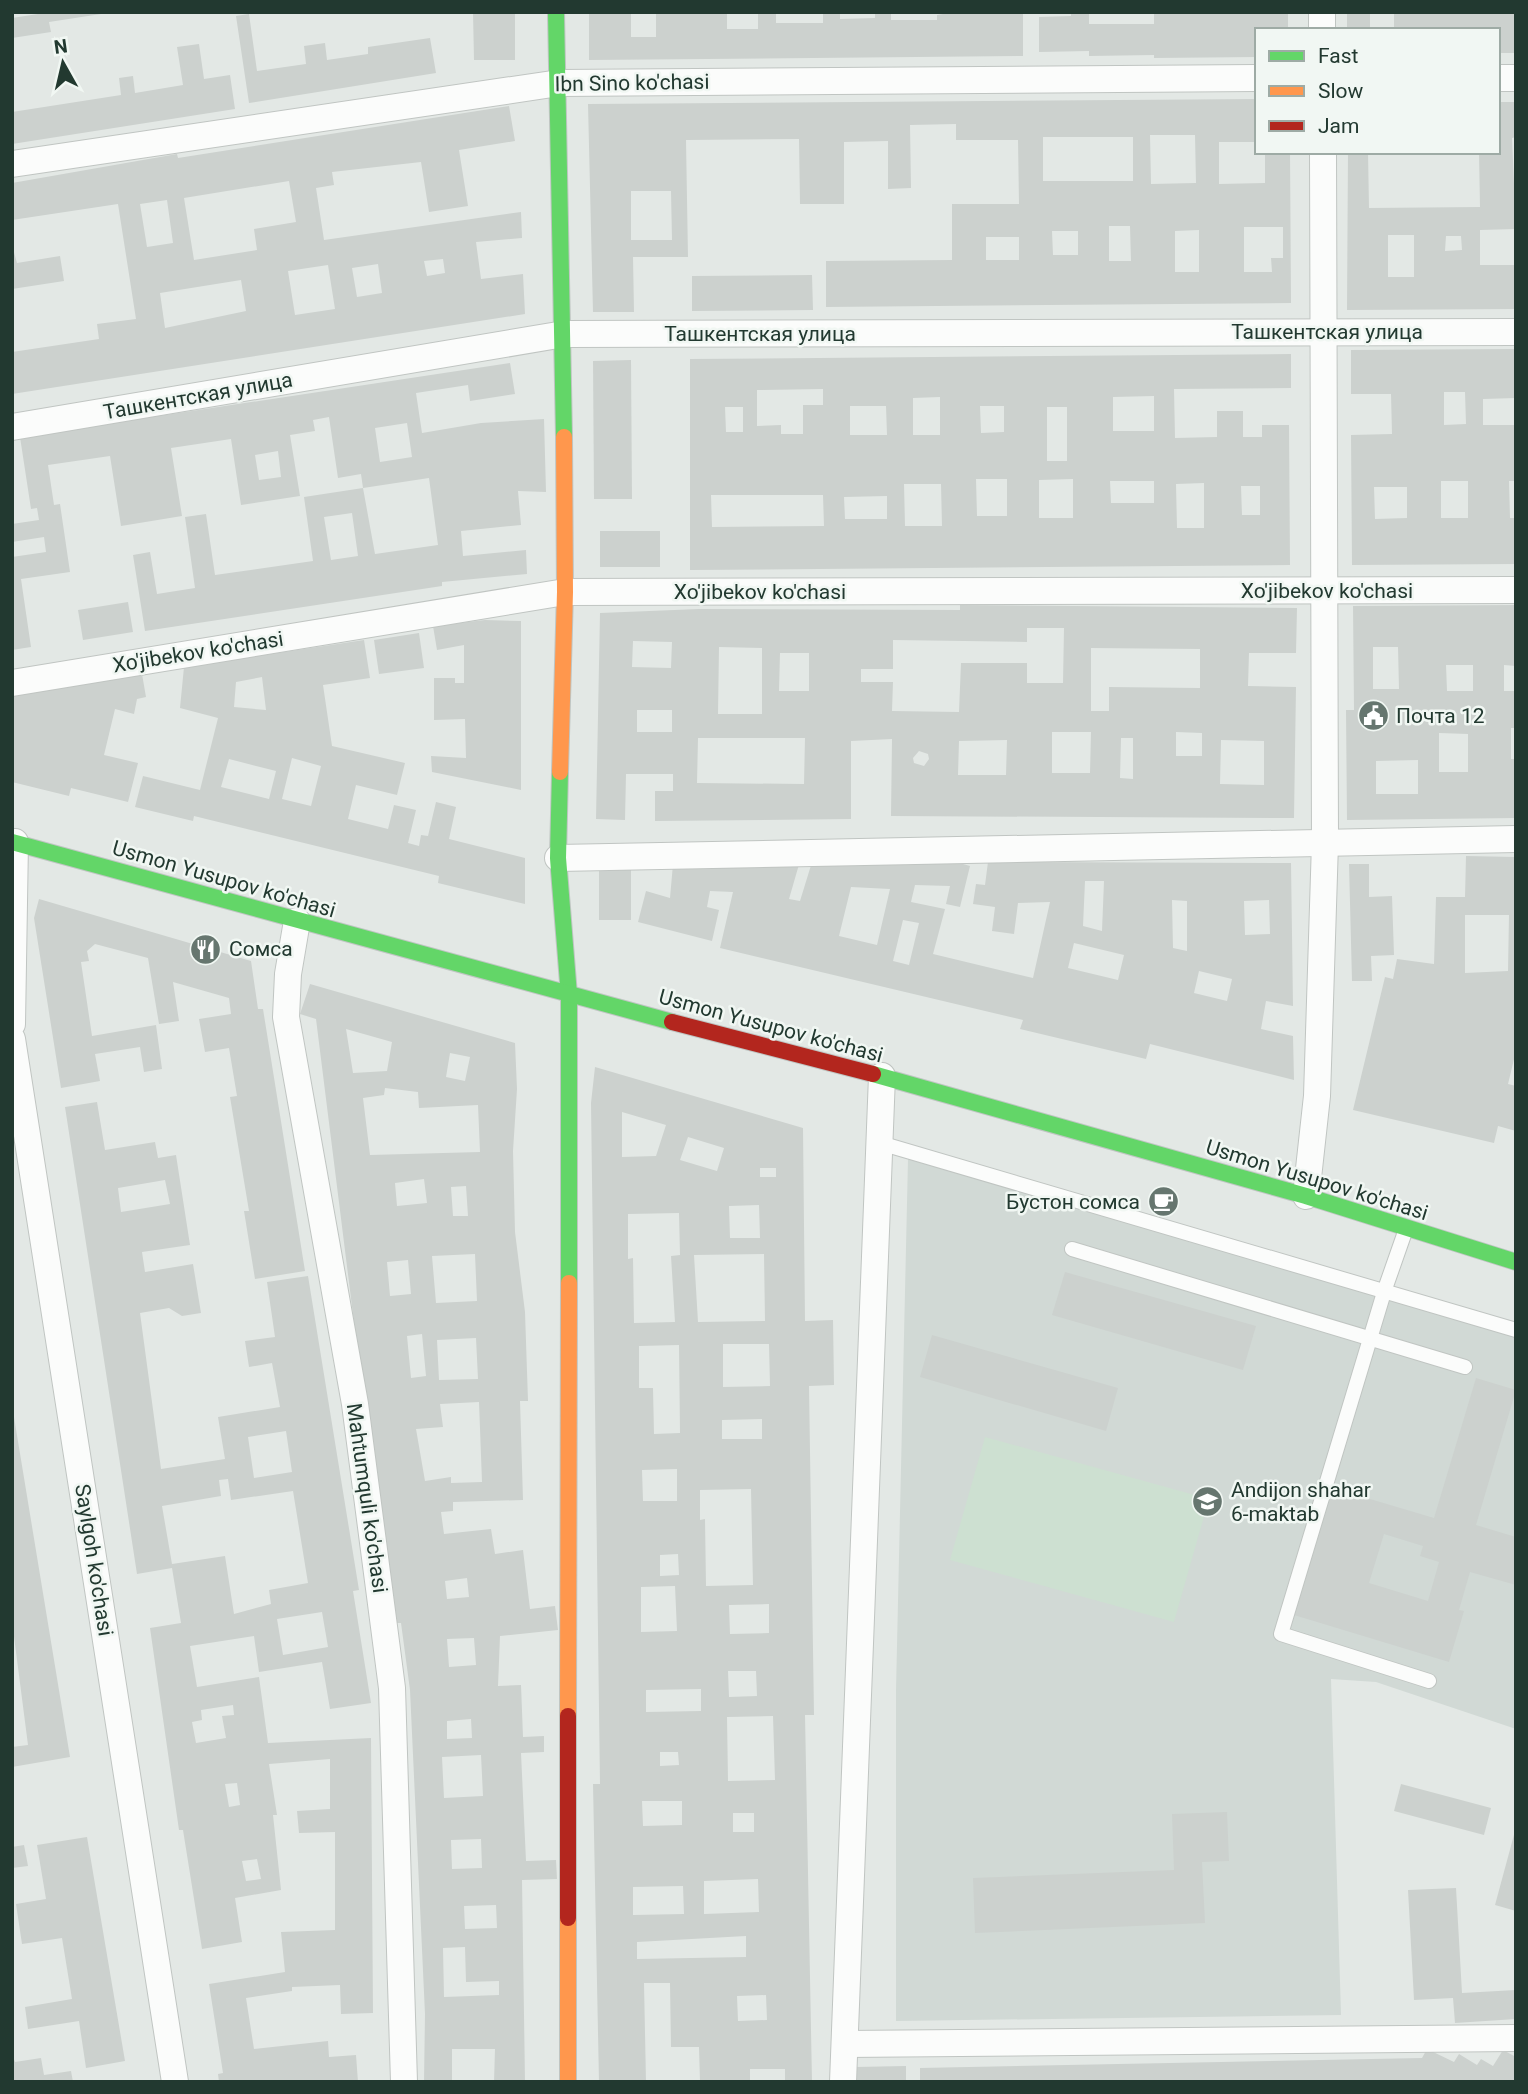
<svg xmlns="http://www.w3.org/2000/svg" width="1528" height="2094" font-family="Roboto,sans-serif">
  <rect width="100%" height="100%" fill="#e3e8e5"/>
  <!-- built -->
  <path fill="#d1d9d5" d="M908,1159L1516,1336V1729L1376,1682L1331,1679L1341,2015L896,2021V1690Z"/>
  <!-- green -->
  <path fill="#cde0d1" d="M985,1437L1209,1499L1174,1622L950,1560Z"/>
  <!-- building -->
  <g fill="#ccd1ce" fill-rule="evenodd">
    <path d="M51,12H101V14L49,22L51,32L12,38V18Z"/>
    <path d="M473,12H515V60H474Z"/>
    <path d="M589,12H631V37H656V12H727V29H758V12H776V23H823V12H840V19L875,18V12H891V20H937V15L955,12H1023V56L589,60Z"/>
    <path d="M1071,12H1089V24H1154V13L1288,12V30H1257V57L1154,58V55L1089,56V51L1039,52V17L1071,16Z"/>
    <rect x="1347" y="12" width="23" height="18"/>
    <path d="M1394,12H1514L1516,53H1498V30H1394Z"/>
    <path d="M249,14L257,71L306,64L304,46L325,43L327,60L368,54V47L430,38L436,73L249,103L236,16Z"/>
    <path d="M199,44L204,79L230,75L235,109L12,144V112L121,95L119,78L133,76L135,93L183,85L177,47Z"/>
    <path d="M1257,99V142H1219V184L1265,183V152H1290L1291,303L826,307V261L952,260V204H1019L1018,140H956V124L910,125L911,188L888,189V141L844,142V204H800L799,139L686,140L688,257H633L634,312H593L588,104ZM1150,135H1195L1196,183L1151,184ZM1043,137H1133V181H1043ZM631,191H671L672,240H631ZM1109,226H1130L1131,261H1109ZM1244,227H1283V258H1271L1272,272H1244ZM1199,230V272H1175V231ZM1052,231H1078V255H1053ZM986,237H1019V260H986Z"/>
    <path d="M1498,102H1516V137L1512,138L1516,229L1480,230V265H1516V309L1347,310L1348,152H1368L1369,208L1480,207L1479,152H1498ZM1388,235H1414V277H1388ZM1446,236H1461L1462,250L1445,251Z"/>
    <path d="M509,106L515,141L459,150L468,206L429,212L421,162L332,172L334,185L316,188L324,240L521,212L522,238L476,242L481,279L523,274L525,314L12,394V352L99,339L97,324L136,319L118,204L12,220V183L177,154L178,158ZM289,181L296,222L254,229L257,250L194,260L184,198ZM167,200L173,243L147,247L140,204ZM443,259L445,273L427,276L424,261ZM378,264L382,293L357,297L352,268ZM328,265L335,309L295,315L288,271ZM241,280L246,311L165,328L160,293Z"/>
    <path d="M12,245L17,263L60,256L64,281L12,289Z"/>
    <path d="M812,275L813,310L692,311V276Z"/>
    <path d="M1516,349V398L1483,399V425H1516V481H1509L1510,518H1516V564L1352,565L1351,435L1392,434L1391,394H1351V350ZM1444,392H1465L1466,424L1444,425ZM1441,481H1468V518H1441ZM1374,487H1407V518L1375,519Z"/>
    <path d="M1291,354V388L1174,389L1175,438L1217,437V411H1243V437H1262V425H1289L1290,565L690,570V359ZM823,389V405H803V434H781V425L757,426V390ZM1154,396V431H1113V397ZM940,397V435H913V398ZM850,406H886L887,435H850ZM980,406H1004V432L981,433ZM725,407H743V432H726ZM1047,407H1067V461H1047ZM976,479H1007V516H977ZM1073,479V518H1039V480ZM1110,481H1154V503H1111ZM1204,483V528H1177L1176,484ZM904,484H941L942,526H905ZM1241,486H1260V515H1242ZM711,495H823L824,526L712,527ZM887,496V519H845L844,497Z"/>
    <path d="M631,360L632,499H594L593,361Z"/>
    <path d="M510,363L515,394L470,401L468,385L416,393L422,433L481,423L544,419L546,492L518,491L521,525L461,531L463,556L526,550L527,574L442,582V586L145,631L133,555L150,552L157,594L195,588L185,517L206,514L215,575L313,561L304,497L363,488L361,474L338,478L329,417L313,420L315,431L290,435L300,496L241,505L231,439L171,448L182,516L121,526L110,456L48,465L54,505L60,504L70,572L21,579L31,647L12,650V557L46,552L44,537L12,542V524L39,520L37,508L31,509L20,437ZM407,423L412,457L380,462L375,428ZM278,451L281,477L259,480L255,455ZM429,478L438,545L375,554L363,488ZM352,513L358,556L331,560L324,517Z"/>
    <rect x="600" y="531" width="60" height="36"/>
    <path d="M128,602L133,632L83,640L78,610Z"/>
    <path d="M960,605L1297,608L1296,653H1249L1248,686L1296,687L1294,818L891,816L892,739L851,741V819L655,821V791H673V774H626L625,820L596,819L600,613L699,609L960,610ZM1027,628H1064L1063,683H1027V663H961L959,712L892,711L893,682H861V669H893V640L1027,642ZM633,641L672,642L671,668L632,667ZM719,647L762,648V714H718ZM1091,648L1200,649V688L1109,687V711H1091ZM780,653H809V691H779ZM637,710H672V732H637ZM1052,732H1091L1090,773H1052ZM1176,732L1202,733V756H1176ZM698,738H805L804,784L697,783ZM1121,738H1133V779L1120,778ZM1007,740L1006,775H958L959,741ZM1221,740L1264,741V785L1220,784ZM919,751L928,754L929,759L924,766L914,763L913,758Z"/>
    <path d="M1516,605V666L1504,665V691H1516V728H1511V759H1516V818L1347,820L1346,710H1354L1353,606ZM1373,647H1398L1399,689H1373ZM1446,665H1473V691H1447ZM1439,733L1468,734V772H1439ZM1418,760V794H1376V761Z"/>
    <path d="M485,620L521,621V790L432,772L431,756L466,758L465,719L434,720V678H455V683H464V645L437,650L433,626Z"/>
    <path d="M419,633L424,668L379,674L374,640Z"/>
    <path d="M364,640L370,678L323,685L332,746L405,763L397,795L356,785L348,819L388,829L394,805L416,810L408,843L419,846L421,835L428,836L436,802L456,807L449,839L525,858V904L438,883L439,876L194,816L193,821L135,807L143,776L200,790L218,718L180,708L184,667ZM262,677L266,710L234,707L236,682ZM292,758L321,766L311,806L282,799ZM229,759L276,771L269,799L221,787Z"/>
    <path d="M142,674L146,697L137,699L134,714L115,709L104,755L138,763L128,802L71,788L69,796L12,782V694Z"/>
    <path d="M1466,856L1516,857V1051L1508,1084L1516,1086V1131L1498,1126L1494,1143L1353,1110L1385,977L1393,979L1397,959L1434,964L1436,897H1465ZM1465,915H1509L1508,971L1465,973Z"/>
    <path d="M800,861L789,899L800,901L812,862L896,865L956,862L970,866L960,907L946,904L950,886L915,885L911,902L945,909L933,954L1033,978L1050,902L1018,903L1014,934L992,931L995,907L973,904L976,884L985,885L988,862L1291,863L1293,1006L1266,1001L1261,1029L1293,1036L1294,1080L1150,1044L1146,1059L1020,1029L1023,1020L720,948L733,892L710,891L707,907L719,910L712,941L638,922L646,891L670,898L673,864ZM1085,881H1104L1102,931L1083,926ZM851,887L890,889L877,945L839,936ZM1172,900L1187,901V951L1173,948ZM1269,900L1270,934L1245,935L1244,901ZM903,920L919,923L909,965L893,961ZM1074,943L1124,955L1118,980L1068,968ZM1199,971L1232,979L1227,1001L1194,993Z"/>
    <path d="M1349,864H1369V897L1392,896L1394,955L1371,956L1372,981H1352Z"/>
    <path d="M631,868V920H599V869Z"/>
    <path d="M39,899L251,961L258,1009H263L305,1271L255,1279L244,1211H249L230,1097L237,1096L229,1048L205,1052L199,1019L231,1014L229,998L173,982L179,1021L159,1024L148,958L95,944L87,951L89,961L81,962L92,1036L156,1025L162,1069L144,1072L140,1047L95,1054L100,1081L61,1088L34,918Z"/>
    <path d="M310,984L515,1043L517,1089L513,1151L515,1232L525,1312L528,1401H520L523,1500L453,1502V1511L441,1512L444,1534L491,1529L495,1554L523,1550L530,1609L555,1606L558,1630L500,1636L498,1686L521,1685L523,1737L544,1736V1752L521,1753L526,1861L556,1860L557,1879L522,1880L525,2082H494L495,2049H452V2082H424L425,2014L410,1690L401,1623H396L365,1410L316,1019L300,1014ZM346,1029L392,1042L387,1071L353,1073ZM450,1053L470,1057L465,1081L446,1077ZM385,1088L418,1092L419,1108L478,1105L480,1152L370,1155L363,1098L384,1095ZM424,1179L427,1203L397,1206L395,1183ZM466,1186L468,1216H453L451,1187ZM475,1254L477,1301L436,1303L432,1256ZM408,1260L411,1294L390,1296L387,1262ZM422,1334L426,1376L411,1378L407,1336ZM476,1338L478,1379L439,1380L437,1340ZM479,1402L482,1482L451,1483V1477L425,1481L416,1429L443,1427L440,1404ZM467,1578L469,1597L447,1599L445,1581ZM474,1638L476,1665L449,1667L447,1639ZM471,1719L472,1738L447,1739V1721ZM481,1755L483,1796L444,1798L442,1757ZM481,1839L482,1868L452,1869L451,1840ZM496,1905L497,1928L465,1929L464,1906ZM465,1947L466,1982L499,1981V1995L444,1997L443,1948Z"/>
    <path d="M595,1067L803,1128L805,1321L833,1320L834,1385L809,1386L814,1715H805L812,2082H785V2069H750V2082H700L699,2047H671L670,1983H644L646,2082H599L593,1784H600L591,1103ZM622,1112L666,1125L656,1156L622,1157ZM688,1137L724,1148L717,1171L680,1160ZM760,1168H776V1177H760ZM759,1205L760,1238H730L729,1206ZM679,1213L680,1255L671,1256L675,1322L634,1323L633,1258L628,1259V1214ZM764,1254L765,1321L698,1322L694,1255ZM723,1344H769L770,1386L723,1387ZM679,1345L680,1433L654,1434L653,1388H639V1346ZM762,1419V1439H722V1420ZM677,1469V1501H643L642,1470ZM751,1489L753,1585L706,1586L705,1519L700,1520V1490ZM678,1554L679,1575L660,1576V1555ZM675,1586L677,1631L641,1632V1587ZM769,1604V1633L730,1634L729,1605ZM728,1671H756L757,1696L729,1697ZM701,1689V1711L646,1712V1690ZM773,1716L775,1780L728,1781L727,1717ZM660,1752H678L679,1765L660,1766ZM642,1801H682V1825L643,1826ZM733,1813H754V1832H733ZM758,1879L759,1912L704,1914V1881ZM683,1886L684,1914L633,1915V1887ZM746,1936V1957L637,1959V1942ZM766,1995L767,2020L738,2021L737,1996Z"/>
    <path d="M97,1102L105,1150L155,1142L158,1158L176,1155L190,1245L142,1252L145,1272L193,1264L201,1313L182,1316L169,1308L140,1313L161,1469L225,1459L218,1417L280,1407L272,1363L249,1367L245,1341L275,1337L267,1282L308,1276L359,1590L353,1591L371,1703L330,1709L322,1662L259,1672L254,1636L190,1646L197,1687L259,1677L268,1743L371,1738L373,2013L341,2014L340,1985L292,1987V1991L246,1998L254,2049L328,2041L329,2057L356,2055L358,2082H219L218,2074L223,2073L209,1984L285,1972L281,1932L335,1930V1832L299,1833L297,1811L330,1809V1759L269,1764L277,1815H273L281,1890L235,1898L242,1942L202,1949L183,1830H179L150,1628L181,1623L172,1568L137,1574L65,1107ZM165,1180L170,1204L121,1212L118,1188ZM286,1431L292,1472L254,1478L248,1437ZM228,1479L231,1500L293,1491L308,1583L269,1590L271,1604L234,1614L225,1556L172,1564L162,1506L221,1496L219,1480ZM322,1612L328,1647L283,1655L277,1619ZM233,1705L234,1715L222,1716L226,1738L196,1743L192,1722L202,1720L201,1710ZM237,1783L240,1805L229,1807L225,1784ZM257,1859L261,1879L246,1881L242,1861Z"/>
    <path d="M1065,1272L1256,1326L1243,1370L1052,1315Z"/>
    <path d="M932,1335L1118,1388L1106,1431L920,1377Z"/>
    <path d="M1476,1378L1516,1390L1476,1525L1516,1537V1585L1470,1572L1459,1610L1464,1611L1449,1662L1294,1615L1333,1488L1434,1518ZM1384,1534L1423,1546L1420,1556L1439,1562L1428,1601L1369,1583Z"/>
    <path d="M12,1405L70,1757L12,1767V1747L28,1745L12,1621Z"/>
    <path d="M1401,1784L1491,1808L1484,1835L1394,1811Z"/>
    <path d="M1227,1812L1229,1861L1202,1862L1205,1923L975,1933L973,1878L1174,1870L1172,1814Z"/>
    <path d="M1515,1831H1516V1911L1495,1905Z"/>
    <path d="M87,1837L125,2061L86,2068L79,2021L28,2029L25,2007L72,1999L62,1938L22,1944L16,1904L46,1899L37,1845Z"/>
    <path d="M24,1845L28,1866L12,1868V1847Z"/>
    <path d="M1456,1888L1462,1993L1516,1990V2019L1455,2023L1453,1998L1414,2000L1408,1890Z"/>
    <path d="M1427,2049L1454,2062L1459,2054L1477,2065L1481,2059L1493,2066L1503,2050L1516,2057V2082H920V2068L1422,2058Z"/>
    <path d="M12,2054L15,2062L41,2058L44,2075L71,2071L73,2082H12Z"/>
    <path d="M906,2066V2082H855V2067Z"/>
  </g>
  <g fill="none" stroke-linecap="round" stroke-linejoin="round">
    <defs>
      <g id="lane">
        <path d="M880,1143L1516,1330"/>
        <path d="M1406,1229L1385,1289L1281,1634L1429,1681"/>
        <path d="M1072,1249L1465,1367"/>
      </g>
      <g id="street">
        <path d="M1322,12V30"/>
        <path d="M1498,78H1516"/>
        <path d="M12,164L559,83L1257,78"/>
        <path d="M12,427L564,334L1516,332"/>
        <path d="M12,683L565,592L1516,590"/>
        <path d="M558,858L1516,839"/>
        <path d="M297,921L288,974L286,1017L355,1404L392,1688L404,2082"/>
        <path d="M12,1024L15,842"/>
        <path d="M12,1039L175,2082"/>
        <path d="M1306,1196L1317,1096L1325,843L1323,152"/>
        <path d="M845,2044L1516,2038"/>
        <path d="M843,2082L882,1076"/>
      </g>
      <g id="fast">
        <path d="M556,12L564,437"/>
        <path d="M560,772L558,858L569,995V1283"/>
        <path d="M12,842L672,1022"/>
        <path d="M873,1074L1306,1196L1516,1262"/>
      </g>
      <g id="slow">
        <path d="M560,772L565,592L564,437"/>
        <path d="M568,1716L569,1283"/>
        <path d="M568,2082V1918"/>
      </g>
      <g id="jam">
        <path d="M672,1022L873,1074"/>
        <path d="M568,1918V1716"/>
      </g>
    </defs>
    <!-- lane casing -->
    <use href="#lane" stroke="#c0c5c2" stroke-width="16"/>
    <!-- street casing -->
    <use href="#street" stroke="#c0c5c2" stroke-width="28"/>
    <!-- fast casing -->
    <use href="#fast" stroke="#bfc5c2" stroke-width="18"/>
    <!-- slow casing -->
    <use href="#slow" stroke="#bfc5c2" stroke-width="18"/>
    <!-- jam casing -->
    <use href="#jam" stroke="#bfc5c2" stroke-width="18"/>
    <!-- lane -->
    <use href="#lane" stroke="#fbfcfb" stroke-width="14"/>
    <!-- street -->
    <use href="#street" stroke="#fbfcfb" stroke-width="26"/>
    <!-- fast -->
    <use href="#fast" stroke="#63d668" stroke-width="16"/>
    <!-- slow -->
    <use href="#slow" stroke="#ff974d" stroke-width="16"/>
    <!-- jam -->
    <use href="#jam" stroke="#b3261e" stroke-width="16"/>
  </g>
  <!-- icons -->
  <defs>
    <symbol id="civic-disc" viewBox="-11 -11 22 22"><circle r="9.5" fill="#66766f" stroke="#f1f7f3"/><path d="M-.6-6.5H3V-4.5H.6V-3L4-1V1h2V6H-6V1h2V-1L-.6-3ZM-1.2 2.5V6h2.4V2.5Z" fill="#fff"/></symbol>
    <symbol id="restaurant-disc" viewBox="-11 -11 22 22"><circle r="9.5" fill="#66766f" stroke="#f1f7f3"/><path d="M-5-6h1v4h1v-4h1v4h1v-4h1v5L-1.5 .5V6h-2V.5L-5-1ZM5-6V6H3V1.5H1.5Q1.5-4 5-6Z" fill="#fff"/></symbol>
    <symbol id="cafe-disc" viewBox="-11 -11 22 22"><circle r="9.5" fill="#66766f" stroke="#f1f7f3"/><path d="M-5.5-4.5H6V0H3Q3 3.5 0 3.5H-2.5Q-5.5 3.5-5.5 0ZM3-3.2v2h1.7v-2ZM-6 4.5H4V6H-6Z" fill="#fff"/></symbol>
    <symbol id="school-disc" viewBox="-11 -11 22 22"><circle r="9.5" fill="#66766f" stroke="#f1f7f3"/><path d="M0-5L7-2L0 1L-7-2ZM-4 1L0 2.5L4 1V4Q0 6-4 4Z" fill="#fff"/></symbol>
  </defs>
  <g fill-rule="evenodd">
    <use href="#civic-disc" x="1356" y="698" width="35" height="35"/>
    <use href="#restaurant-disc" x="188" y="932" width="35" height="35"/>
    <use href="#cafe-disc" x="1146" y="1184" width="35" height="35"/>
    <use href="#school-disc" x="1190" y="1484" width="35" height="35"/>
  </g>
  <g text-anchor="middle" stroke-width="5" stroke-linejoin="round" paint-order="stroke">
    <!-- street labels -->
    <g font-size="21" fill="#223930" stroke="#f1f7f3">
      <text transform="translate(632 83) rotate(-1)" y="7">Ibn Sino ko'chasi</text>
      <text x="1327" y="339">Ташкентская улица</text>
      <text x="760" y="341">Ташкентская улица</text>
      <text transform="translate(198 396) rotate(-10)" y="7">Ташкентская улица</text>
      <text x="1327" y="598">Xo'jibekov ko'chasi</text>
      <text x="760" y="599">Xo'jibekov ko'chasi</text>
      <text transform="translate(198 652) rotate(-9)" y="7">Xo'jibekov ko'chasi</text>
      <text transform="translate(224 879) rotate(16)" y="7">Usmon Yusupov ko'chasi</text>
      <text transform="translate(771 1026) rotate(15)" y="7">Usmon Yusupov ko'chasi</text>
      <text transform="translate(1317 1180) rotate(17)" y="7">Usmon Yusupov ko'chasi</text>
      <text transform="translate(367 1498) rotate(82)" y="7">Mahtumquli ko'chasi</text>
      <text transform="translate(94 1560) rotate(81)" y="7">Saylgoh ko'chasi</text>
    </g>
    <!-- poi labels -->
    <g font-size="21" fill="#223930" stroke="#f1f7f3" text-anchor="start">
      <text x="1396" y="723">Почта 12</text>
      <text x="229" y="956">Сомса</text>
      <text x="1140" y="1209" text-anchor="end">Бустон сомса</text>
      <text x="1231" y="1497">Andijon shahar<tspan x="1231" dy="24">6-maktab</tspan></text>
    </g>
  </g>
  <!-- border -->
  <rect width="1528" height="2094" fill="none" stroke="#223930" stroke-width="28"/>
  <!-- legend -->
  <rect x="1255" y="28" width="245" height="126" fill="#f1f7f3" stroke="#9eaba5" stroke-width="2"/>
  <rect x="1269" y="51" width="35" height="10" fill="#63d668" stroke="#9eaba5" stroke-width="2"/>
  <text x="1318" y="63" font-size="21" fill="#223930">Fast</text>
  <rect x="1269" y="86" width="35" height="10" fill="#ff974d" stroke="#9eaba5" stroke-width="2"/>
  <text x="1318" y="98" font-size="21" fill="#223930">Slow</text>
  <rect x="1269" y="121" width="35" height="10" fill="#b3261e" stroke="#9eaba5" stroke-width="2"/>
  <text x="1318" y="133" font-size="21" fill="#223930">Jam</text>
  <!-- north arrow -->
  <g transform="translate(63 63) rotate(352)" stroke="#f1f7f3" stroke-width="5" paint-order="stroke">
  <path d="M0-5L12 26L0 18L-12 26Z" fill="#223930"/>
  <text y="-10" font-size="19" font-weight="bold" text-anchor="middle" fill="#223930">N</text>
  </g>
</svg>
